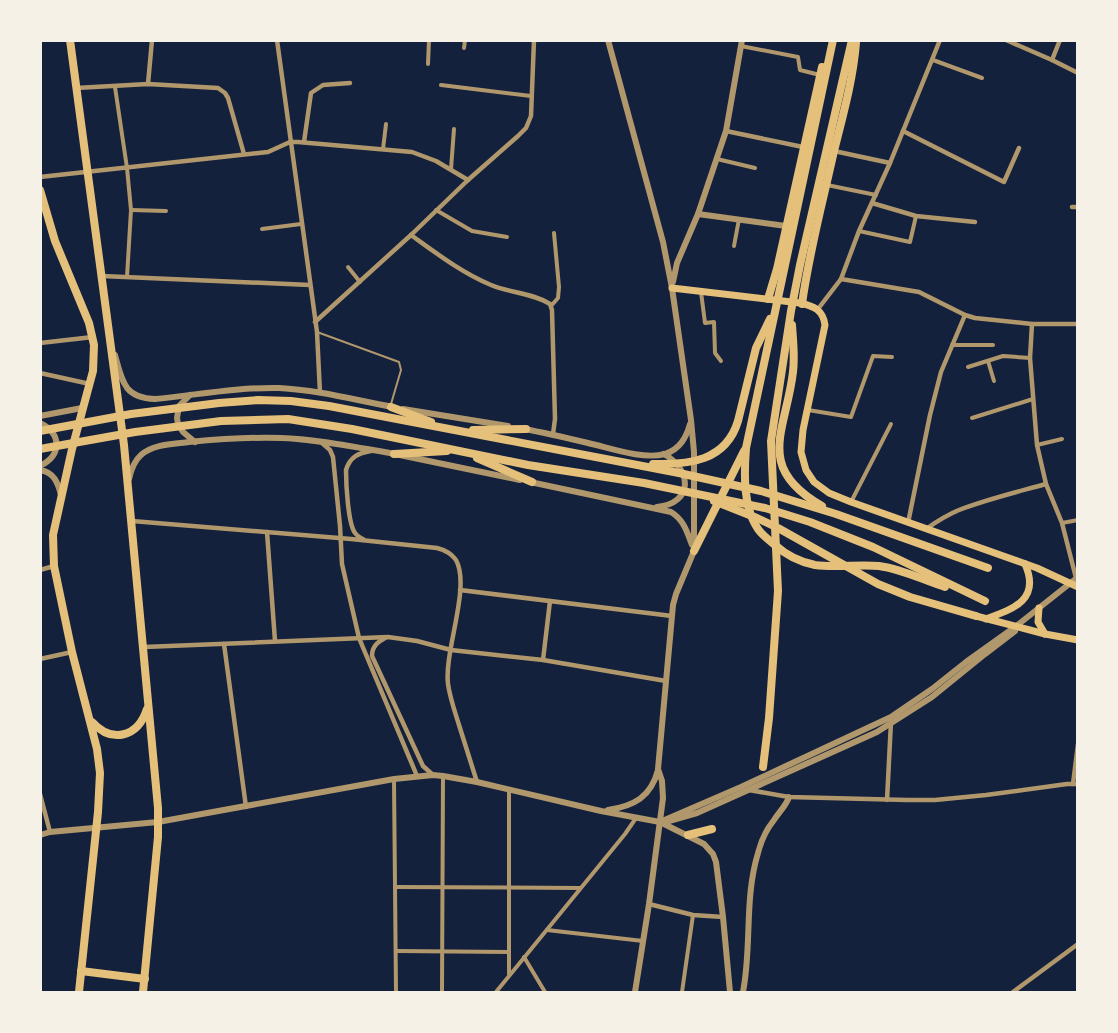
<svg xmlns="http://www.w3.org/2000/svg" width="1118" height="1033" font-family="'Source Sans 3',sans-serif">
  <rect width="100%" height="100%" fill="#14213d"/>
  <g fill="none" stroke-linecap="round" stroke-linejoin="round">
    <!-- service -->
    <path stroke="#b1986c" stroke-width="2" d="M317,332L399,362L401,370L391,404"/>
    <!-- pedestrian -->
    <g stroke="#b1986c" stroke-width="4">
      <path d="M741,46L798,57L800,70L820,75"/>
      <path d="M464,48L465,40"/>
      <path d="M933,60L982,78"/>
      <path d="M428,64L429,40"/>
      <path d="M441,85L531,96"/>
      <path d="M115,87L127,168L131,210L127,277"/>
      <path d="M383,149L386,124"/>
      <path d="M717,159L755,168"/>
      <path d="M451,169L454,129"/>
      <path d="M827,185L876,195"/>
      <path d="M131,210L166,211"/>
      <path d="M436,210L472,231L507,237"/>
      <path d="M262,229L301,224"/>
      <path d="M859,231L910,242L916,216"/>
      <path d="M734,246L739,219"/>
      <path d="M348,267L360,282"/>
      <path d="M701,292L705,323L714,322L715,353L721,361"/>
      <path d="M551,306L558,298L559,287L554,233"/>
      <path d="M952,345H993"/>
      <path d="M988,361L994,381"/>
      <path d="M968,367L1003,356L1030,358"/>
      <path d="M808,410L851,417L873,356L892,357"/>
      <path d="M972,418L1033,399"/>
      <path d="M1037,445L1062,439"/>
      <path d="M851,502L891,424"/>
      <path d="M1062,523L1078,520"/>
      <path d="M394,780L396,992"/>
      <path d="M395,887L580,888"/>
      <path d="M547,930L643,941"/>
      <path d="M396,951L509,952"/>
      <path d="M524,957L545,992"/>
      <path d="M509,974V790"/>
      <path d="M442,992L443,776"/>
      <path d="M496,992L625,834L636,818"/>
      <path d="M682,992L693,915"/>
    </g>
    <!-- minor -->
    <g stroke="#b1986c" stroke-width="4.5">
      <path d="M277,40L317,332L320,393"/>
      <path d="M1006,40L1052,60L1078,73"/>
      <path d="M1052,60L1060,40"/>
      <path d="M148,84L152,40"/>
      <path d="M76,88L148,84L218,88L225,93L228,98L244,154"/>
      <path d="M726,131L803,147"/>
      <path d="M903,131L1004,182L1019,148"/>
      <path d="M304,142L311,93L323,85L350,83"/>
      <path d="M834,151L890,163"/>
      <path d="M40,177L268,152L290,142H298L412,152L436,161L468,180"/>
      <path d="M872,203L916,216L975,222"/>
      <path d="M1072,207H1078"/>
      <path d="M411,235C436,253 462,273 491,285C510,293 533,293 550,304L552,310L555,419L553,434"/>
      <path d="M102,276L310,285"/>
      <path d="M841,279L919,292L965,315L975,318L1032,324H1078"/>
      <path d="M818,309L841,279L859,231L890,163L940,40"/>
      <path d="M315,322L411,235L468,180L518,136L526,128L531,116L534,40"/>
      <path d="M1032,324L1030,358L1037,445L1046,484L1062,523L1076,578"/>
      <path d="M40,343L93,337"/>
      <path d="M40,373L90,384"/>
      <path d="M322,443L330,450L333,457L340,526L342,564L359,638L417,776"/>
      <path d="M132,521L351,539L437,548C445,550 451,553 456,560C471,587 444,651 448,684C450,698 455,712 459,725C465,744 471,763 477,782"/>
      <path d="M908,523L930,415L941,372L965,315"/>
      <path d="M926,529C936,522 947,515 959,510C987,499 1017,492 1046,484"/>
      <path d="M267,532L275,641"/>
      <path d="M363,539C359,537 358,537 355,533C348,524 346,483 346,470C350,457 358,453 371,451"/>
      <path d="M40,570L54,566"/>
      <path d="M460,590L672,616"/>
      <path d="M385,638C378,642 372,646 372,656L423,766L433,775"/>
      <path d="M224,644L246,807"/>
      <path d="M144,647L388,637L417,641L451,650L543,660L666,681"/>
      <path d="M40,659L72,652"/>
      <path d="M543,660L550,601"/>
      <path d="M1073,784L1078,744"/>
      <path d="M749,790L789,797L907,800H935L986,795L1067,784H1078"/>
      <path d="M40,794L50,832"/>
      <path d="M887,800L891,722"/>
      <path d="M649,904L693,915L723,917"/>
      <path d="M1013,992L1078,944"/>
    </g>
    <!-- tertiary -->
    <g stroke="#b1986c" stroke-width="6">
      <path d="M608,40L663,242L672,288L691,420L694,452V551L676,594L673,605L658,769L662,781L663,798L649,904L635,992"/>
      <path d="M698,214L786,226"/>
      <path d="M673,282L677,263L698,214L726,131L742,40"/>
      <path d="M115,355C122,381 124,398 155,399C196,395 238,387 279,388C318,390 355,400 393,407"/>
      <path d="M190,395L179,406L177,418L178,424L183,432L195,442"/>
      <path d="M403,409L508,426"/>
      <path d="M40,416L82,408"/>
      <path d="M40,423C62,434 62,455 40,466"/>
      <path d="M524,429C546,433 567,438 588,443C610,448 643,460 665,454C680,449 686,438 690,424"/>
      <path d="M40,470C54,472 58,483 61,495"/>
      <path d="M129,479C131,470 134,461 141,455C153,444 174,444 189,442C220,439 250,437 281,438C317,439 354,447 390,453C433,462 477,471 520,480"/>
      <path d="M530,482L671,512C684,520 687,532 692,545"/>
      <path d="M657,507C694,503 692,470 664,454"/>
      <path d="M608,810C634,806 651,797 658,770"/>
      <path d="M669,821L697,813L877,732L932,697L985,654L1015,631"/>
      <path d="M660,822L741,787L891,717L932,689L966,662L1015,627L1078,577"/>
      <path d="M40,835L50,832L158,822L394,779L433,775L443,776L477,782L601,811L660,822L704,844L713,854L716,862L723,917L730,992"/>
      <path d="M743,992C752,946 744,899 758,853C761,841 766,830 774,820C779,812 786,806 789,797"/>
    </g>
    <!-- secondary -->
    <g stroke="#e5c07b" stroke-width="7">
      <path d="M672,288L800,303C814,306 823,310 825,325L803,430L801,452L806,470L814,482L829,493L851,502L1037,568L1078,587"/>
      <path d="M1039,608L1038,622L1045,634"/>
      <path d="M976,616L1045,634L1078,640"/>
      <path d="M986,619C1013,609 1041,600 1025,564"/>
    </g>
    <!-- primary -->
    <g stroke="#e5c07b" stroke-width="8">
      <path d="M70,40L124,445L158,808V837L143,992"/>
      <path d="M40,190L55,241L89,323L94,345L93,371L72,449L53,535L54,566L72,652L97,749L100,773L98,812L79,992"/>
      <path d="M92,722C112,744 138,737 147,709"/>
      <path d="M81,971L145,979"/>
    </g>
    <!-- motorway -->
    <g stroke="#e5c07b" stroke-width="8">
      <path d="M833,40L746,448C744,474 743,507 758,529C762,535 769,540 775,545C786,555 800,562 815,565C836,568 858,564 879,566C902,569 923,580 945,587"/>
      <path d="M768,299L777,269L822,67"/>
      <path d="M802,304C809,252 823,201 834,151C843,115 853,80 856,43"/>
      <path d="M792,325C793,341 795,356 793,372C786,431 754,467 822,506"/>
      <path d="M391,407L431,422"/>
      <path d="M473,430L526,429"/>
      <path d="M40,431L131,414L219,403L258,400L291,401L329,406L679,473L761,491L836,514L988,568"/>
      <path d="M40,449L135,432L221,421L288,419L352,429L528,465L644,483L765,508L810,522L873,547L985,601"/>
      <path d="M394,454L447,451"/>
      <path d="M477,458L532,482"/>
      <path d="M653,464C689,465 726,461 738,421L756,348L770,319"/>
      <path d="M714,501L757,518L778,528L878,584L910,597L976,616"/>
      <path d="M694,551L744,451"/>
      <path d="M763,767L769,718L778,591L771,441L791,311L800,265L852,40"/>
      <path d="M688,835L712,829"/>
    </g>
  </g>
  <!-- border -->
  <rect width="1118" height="1033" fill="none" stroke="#f6f1e7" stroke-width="84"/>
</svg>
